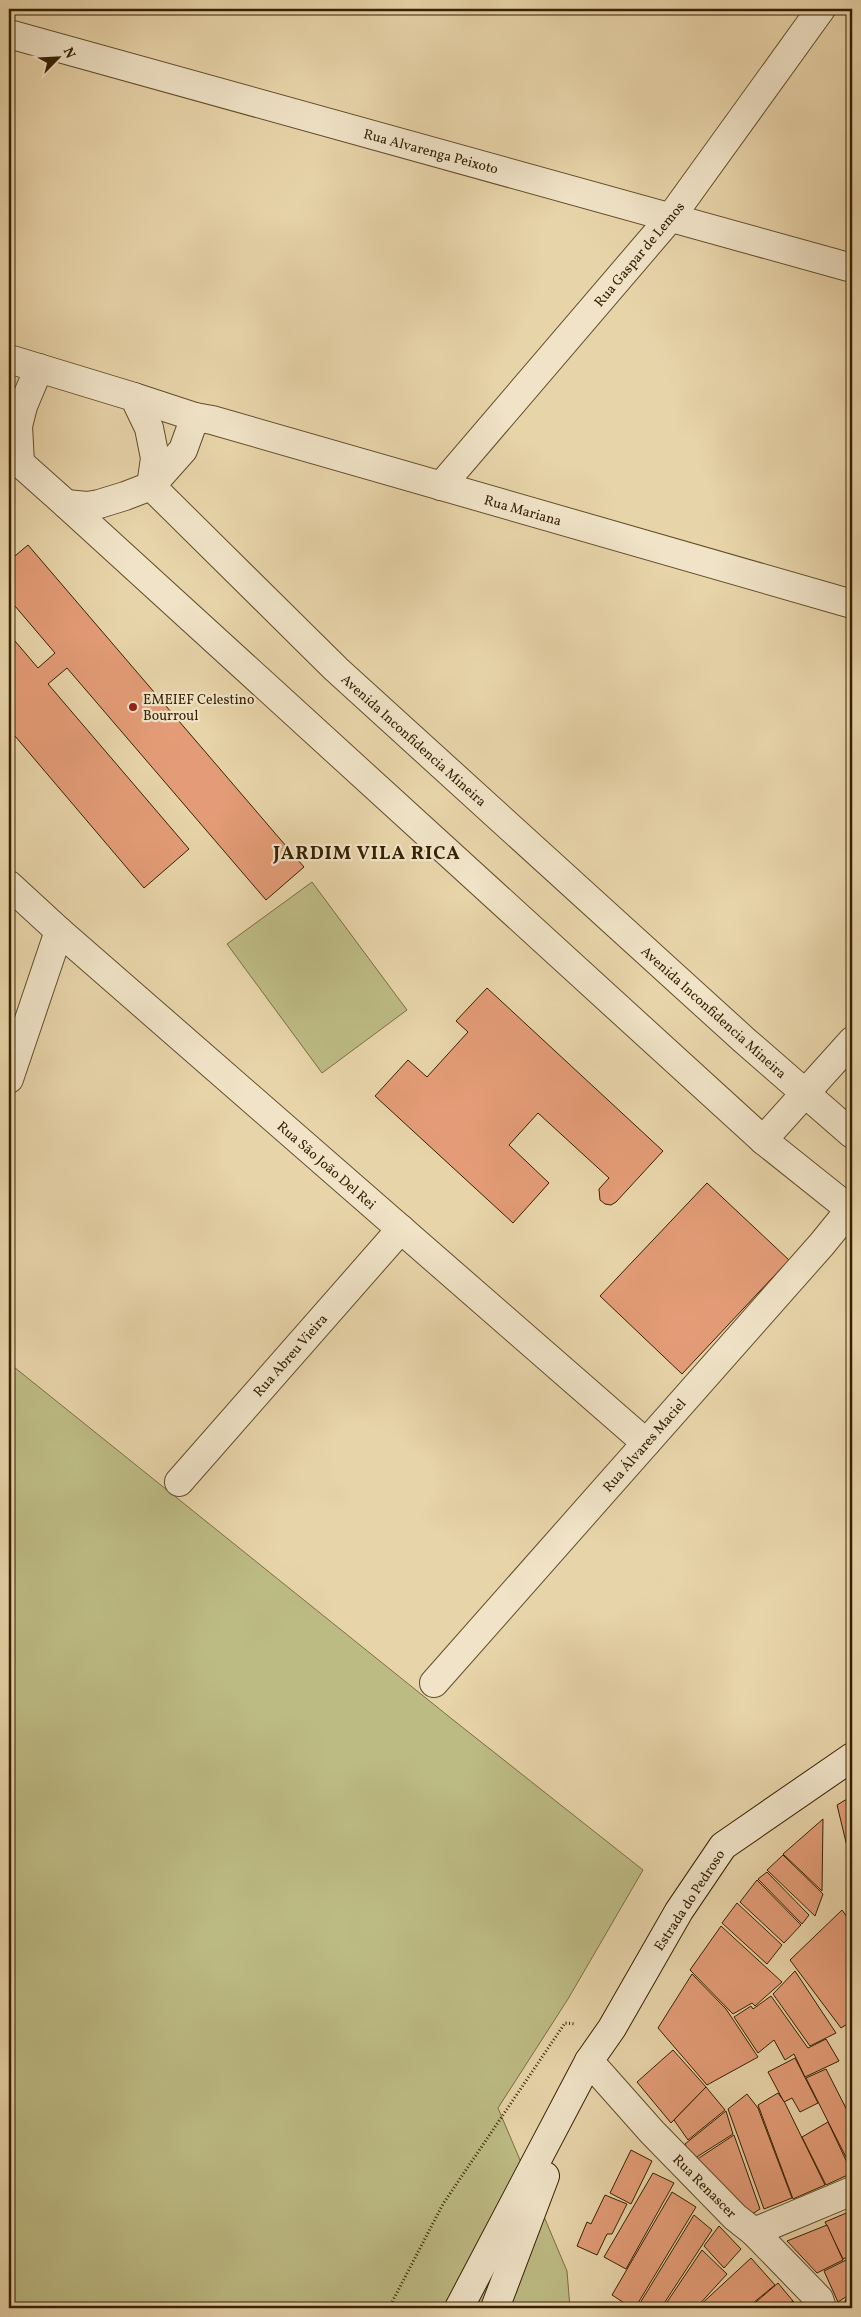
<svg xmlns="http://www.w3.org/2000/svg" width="861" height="2317" font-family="Vollkorn,serif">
  <rect width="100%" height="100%" fill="#e8d4a9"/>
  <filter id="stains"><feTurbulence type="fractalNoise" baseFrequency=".004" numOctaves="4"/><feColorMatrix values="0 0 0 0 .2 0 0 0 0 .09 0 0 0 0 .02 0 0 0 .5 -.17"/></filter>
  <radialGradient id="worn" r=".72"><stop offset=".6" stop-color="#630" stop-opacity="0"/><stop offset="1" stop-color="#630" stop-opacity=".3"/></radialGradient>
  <!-- green -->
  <g fill="#bdbb84" stroke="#7a6e42">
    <path d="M312,882L407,1010L322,1073L227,944Z"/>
    <path d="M9,1363L452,1719L643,1870L568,1999L498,2108L567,2271L570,2308H9Z"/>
  </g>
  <!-- building -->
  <g fill="#e39c77" stroke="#362101">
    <path d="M28,545L304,867L266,900L67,668L48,684L189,849L144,888L9,729V634L38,668L55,653L9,599V561Z"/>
    <path d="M487,988L663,1151L616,1202L611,1205L605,1204L600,1200L599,1189L609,1178L538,1113L509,1145L549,1183L513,1223L375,1096L408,1060L427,1077L468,1032L456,1021Z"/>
    <path d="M707,1183L789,1260L682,1374L600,1296Z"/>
    <path d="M852,1796V1867L837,1805Z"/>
    <path d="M823,1819L822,1891L783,1854Z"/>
    <path d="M783,1855L823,1894L815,1916L767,1870Z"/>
    <path d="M767,1872L809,1915L802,1924L758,1879Z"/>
    <path d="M757,1880L801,1925L784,1943L740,1902Z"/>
    <path d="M737,1903L782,1945L767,1964L722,1923Z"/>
    <path d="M842,1910L852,1924V1985L849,1988L852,1991V2021L841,2028L790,1960Z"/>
    <path d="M721,1926L782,1982L755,2006L752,2003L733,2014L690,1970Z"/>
    <path d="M795,1971L836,2033L810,2046L773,1994Z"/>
    <path d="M692,1974L726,2009L758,2057L707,2085L658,2028Z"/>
    <path d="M771,1996L808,2048L826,2039L839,2061L805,2077L794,2054L785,2060L774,2040L758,2053L734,2017L751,2006L753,2009Z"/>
    <path d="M673,2050L706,2087L671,2123L637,2082Z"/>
    <path d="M795,2058L818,2103L800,2112L792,2098L784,2102L768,2072Z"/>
    <path d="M826,2069L852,2120V2169L806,2078Z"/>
    <path d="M706,2087L725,2110L688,2140L674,2120Z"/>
    <path d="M778,2093L785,2103L825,2185L793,2199L758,2105Z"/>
    <path d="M747,2094L758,2108L792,2198L764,2209L728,2109Z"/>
    <path d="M726,2111L733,2134L692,2160L685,2144Z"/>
    <path d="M828,2122L852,2173L826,2185L802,2137Z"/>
    <path d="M734,2135L760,2209L749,2216L696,2160Z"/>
    <path d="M631,2150L652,2161L631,2204L610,2193Z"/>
    <path d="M653,2173L674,2183L626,2269L604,2257Z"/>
    <path d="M672,2192L696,2207L635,2308H632L612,2295Z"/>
    <path d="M605,2195L627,2204L612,2234H607L597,2255L577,2246L587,2222L591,2224Z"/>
    <path d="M851,2211L852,2255L843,2259L825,2222Z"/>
    <path d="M694,2215L712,2230L661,2308H637Z"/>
    <path d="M827,2225L843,2260L817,2273L787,2241Z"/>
    <path d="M719,2226L741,2249L724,2268L704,2246Z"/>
    <path d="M702,2250L727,2274L696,2308H663Z"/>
    <path d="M852,2257V2293L838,2302L824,2271Z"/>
    <path d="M751,2258L775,2285L747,2308H697Z"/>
    <path d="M778,2283L793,2301L783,2308H749Z"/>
    <path d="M852,2295V2308H847L845,2300Z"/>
    <path d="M793,2301L797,2308H784Z"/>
  </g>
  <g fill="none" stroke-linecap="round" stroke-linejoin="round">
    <defs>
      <g id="minor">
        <path d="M9,34L852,268"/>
        <path d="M9,359L134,397L149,428L155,458L151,486L336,669L744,1040L852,1134"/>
        <path d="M134,397L195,417L212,420L852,604"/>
        <path d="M9,457L20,463L66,504L763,1140L852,1211"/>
        <path d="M20,463L18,426L23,406L39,368"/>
        <path d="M441,486L671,217L821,9"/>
        <path d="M66,504L87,506L99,504L125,496L151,486L183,450L195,417"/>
        <path d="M9,885L59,931L646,1443"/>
        <path d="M9,1079L59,931"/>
        <path d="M763,1140L852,1041"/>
        <path d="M179,1482L401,1229"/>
        <path d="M434,1683L822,1244L852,1207"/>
        <path d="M589,2061L652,2132L735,2217L754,2232L819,2299L822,2308"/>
        <path d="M754,2232L852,2191"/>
      </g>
      <g id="secondary">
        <path d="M459,2308L589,2061L612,2028L679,1911L723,1846L852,1757"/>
        <path d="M495,2308L545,2176"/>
      </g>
    </defs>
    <!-- minor casing -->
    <use href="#minor" stroke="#624e2b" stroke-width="30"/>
    <!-- secondary casing -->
    <use href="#secondary" stroke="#362101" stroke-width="30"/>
    <!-- path -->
    <path stroke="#362101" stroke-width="3" stroke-dasharray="1 2.5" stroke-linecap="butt" d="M389,2308L443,2204L565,2023L576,2024"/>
    <!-- minor -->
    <use href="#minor" stroke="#f0e3c7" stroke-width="28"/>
    <!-- secondary -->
    <use href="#secondary" stroke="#f0e3c7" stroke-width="28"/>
  </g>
  <!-- markers -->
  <circle fill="#8f2418" stroke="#f0e3c7" stroke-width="2" cx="133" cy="707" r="5"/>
  <g text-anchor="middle" stroke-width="4.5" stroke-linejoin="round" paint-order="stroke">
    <!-- street labels -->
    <g font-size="14" fill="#362101" stroke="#f0e3c7">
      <text transform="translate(431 151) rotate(15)" y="5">Rua Alvarenga Peixoto</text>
      <text transform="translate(639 254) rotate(-50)" y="5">Rua Gaspar de Lemos</text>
      <text transform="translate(523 510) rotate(16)" y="5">Rua Mariana</text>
      <text transform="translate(414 740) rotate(42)" y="5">Avenida Inconfidencia Mineira</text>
      <text transform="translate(714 1012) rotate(42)" y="5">Avenida Inconfidencia Mineira</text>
      <text transform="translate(327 1165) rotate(41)" y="5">Rua São João Del Rei</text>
      <text transform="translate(290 1355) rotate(-49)" y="5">Rua Abreu Vieira</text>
      <text transform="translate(644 1445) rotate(-49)" y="5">Rua Álvares Maciel</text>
      <text transform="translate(689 1900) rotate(-57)" y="5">Estrada do Pedroso</text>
      <text transform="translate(705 2186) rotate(45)" y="5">Rua Renascer</text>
    </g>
    <!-- poi labels -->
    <g font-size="14" fill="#362101" stroke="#f0e3c7" text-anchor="start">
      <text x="143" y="704">EMEIEF Celestino<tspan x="143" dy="16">Bourroul</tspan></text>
    </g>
    <!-- district labels -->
    <g font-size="19" font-weight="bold" letter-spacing="1" fill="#362101" stroke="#f0e3c7">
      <text x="367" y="859">JARDIM VILA RICA</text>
    </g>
  </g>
  <!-- margin -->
  <rect width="861" height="2317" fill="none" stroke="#e8d4a9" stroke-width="30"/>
  <rect x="10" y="10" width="841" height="2297" fill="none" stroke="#362101" stroke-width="2.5"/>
  <rect x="15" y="15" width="831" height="2287" fill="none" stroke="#362101"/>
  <!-- north arrow -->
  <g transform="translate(58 58) rotate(66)" stroke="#f0e3c7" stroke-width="4" paint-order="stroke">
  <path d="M0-4L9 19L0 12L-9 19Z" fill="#362101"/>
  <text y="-8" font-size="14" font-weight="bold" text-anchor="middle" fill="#362101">N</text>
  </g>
  <rect width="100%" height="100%" filter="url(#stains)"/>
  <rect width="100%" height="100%" fill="url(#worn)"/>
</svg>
